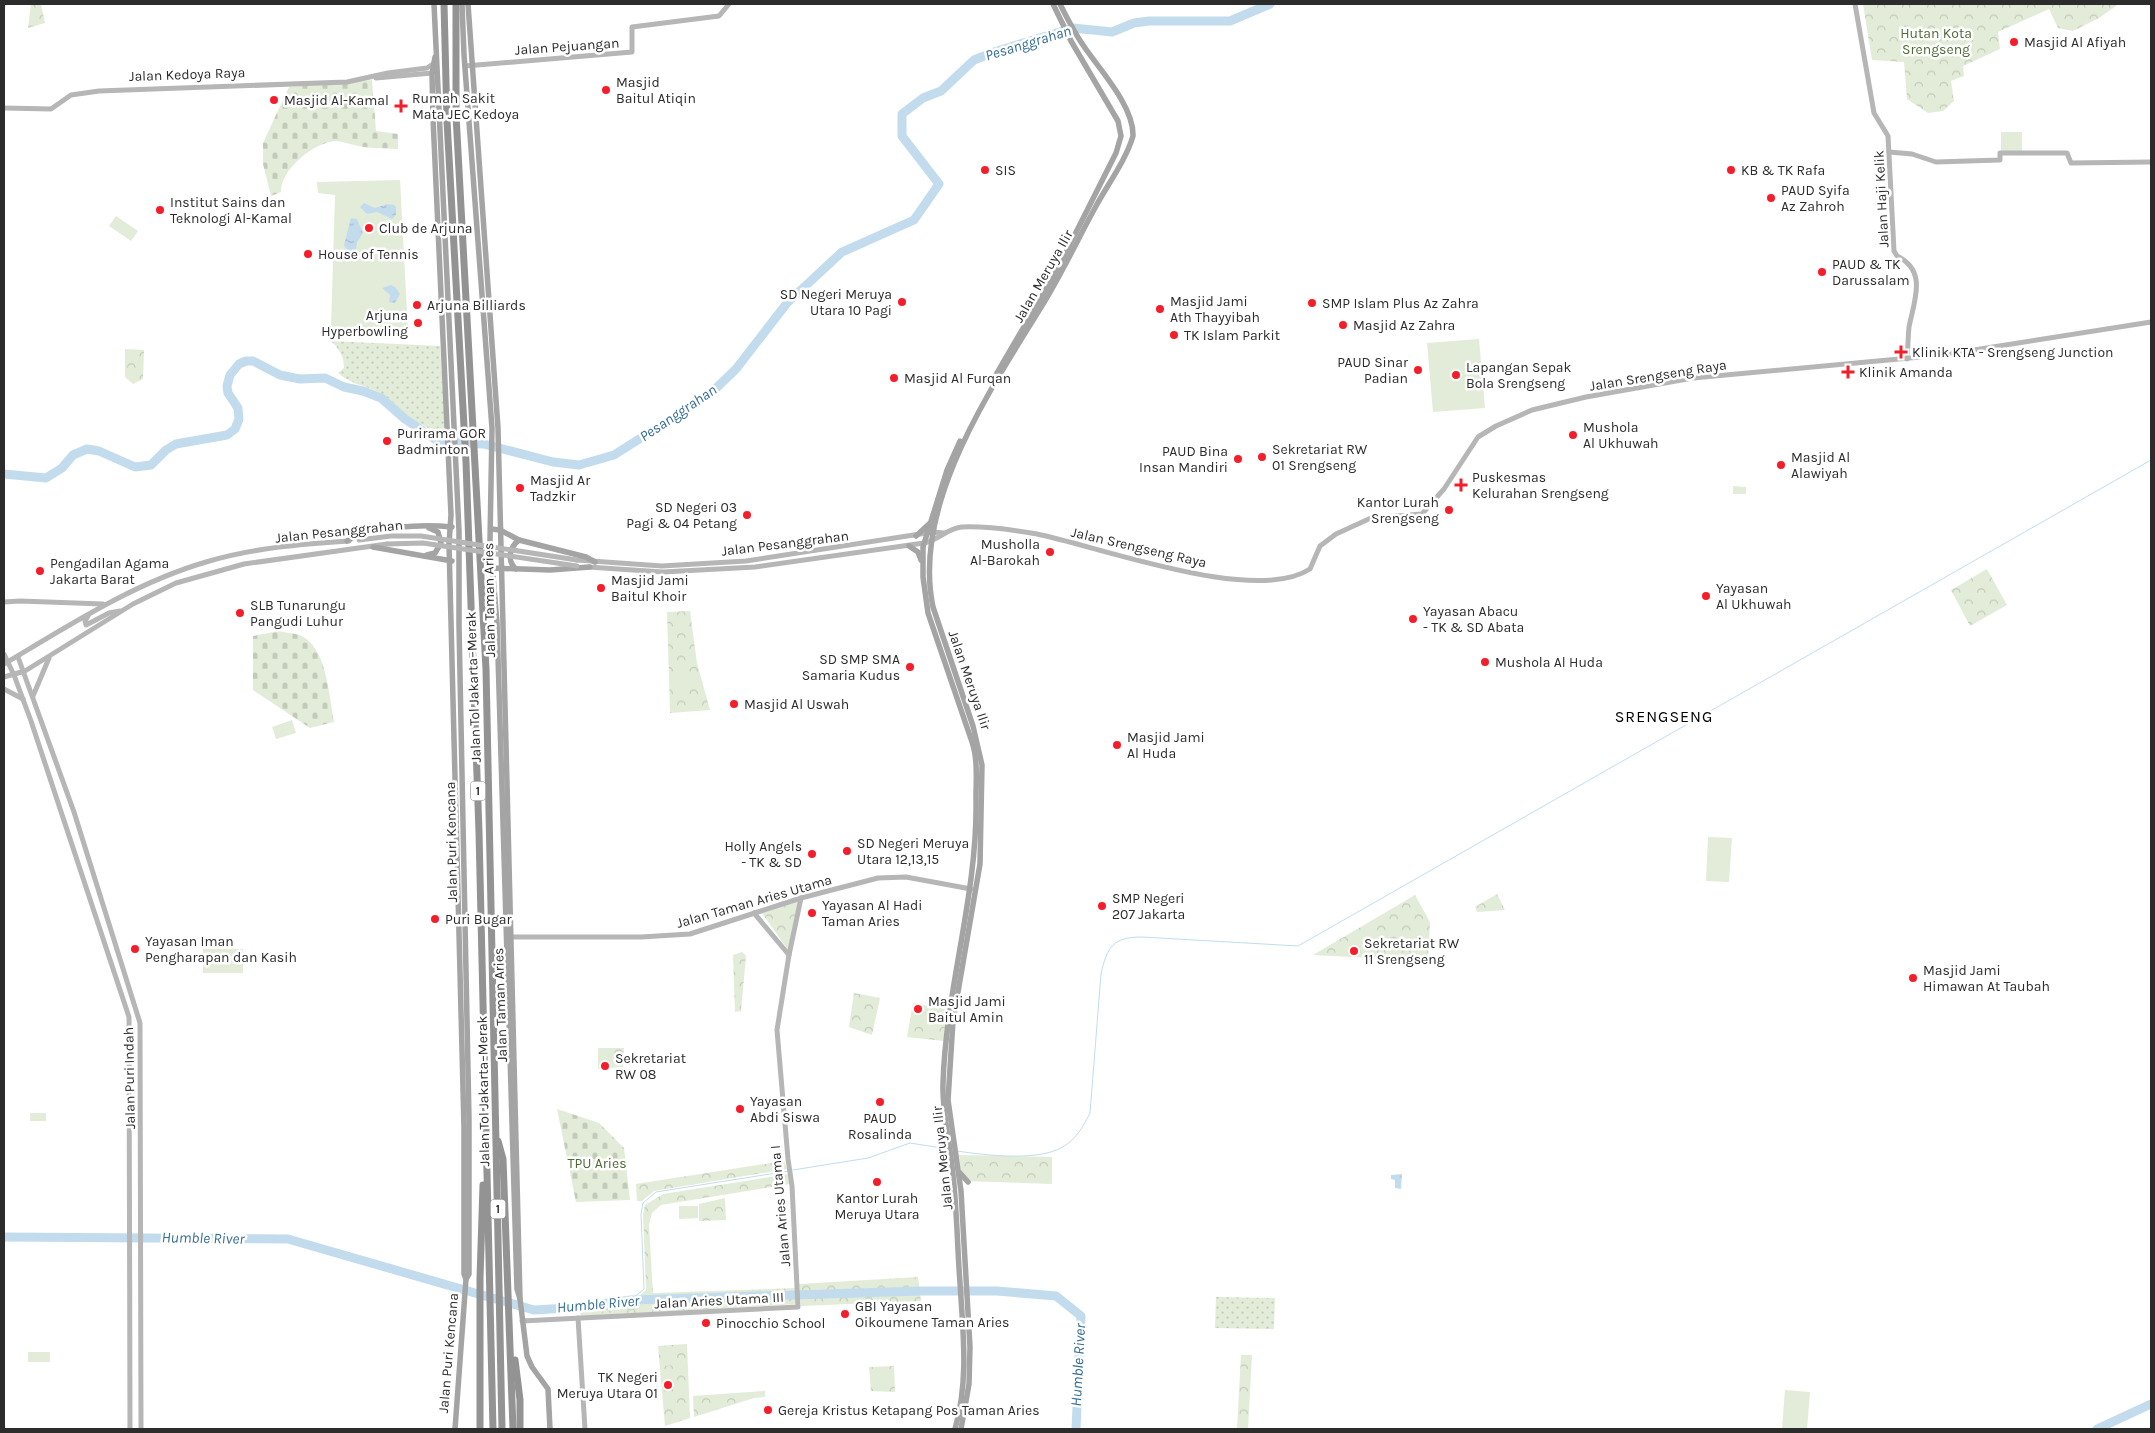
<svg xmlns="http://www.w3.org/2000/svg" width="2155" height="1433" font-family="Karla,sans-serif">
  <defs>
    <pattern id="grass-dots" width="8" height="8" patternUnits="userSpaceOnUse" patternTransform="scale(1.25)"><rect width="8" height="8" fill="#e2ecd8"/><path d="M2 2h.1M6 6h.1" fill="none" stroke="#c2cbba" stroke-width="1.8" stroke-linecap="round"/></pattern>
    <pattern id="cemetery-stones" width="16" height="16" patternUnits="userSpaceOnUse" patternTransform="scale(1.25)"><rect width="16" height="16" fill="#e2ecd8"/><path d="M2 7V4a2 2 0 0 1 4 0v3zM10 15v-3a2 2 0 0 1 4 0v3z" fill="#c2cbba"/></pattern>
    <pattern id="park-crowns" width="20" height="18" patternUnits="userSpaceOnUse" patternTransform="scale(1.25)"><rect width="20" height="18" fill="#e2ecd8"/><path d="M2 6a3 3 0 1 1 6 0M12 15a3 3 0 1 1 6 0" fill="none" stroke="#c2cbba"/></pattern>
    <pattern id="water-ripples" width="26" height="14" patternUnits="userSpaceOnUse" patternTransform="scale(1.25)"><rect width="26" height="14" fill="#c2dcee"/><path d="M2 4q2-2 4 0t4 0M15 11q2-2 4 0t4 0" fill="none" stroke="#a7bdcc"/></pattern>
  </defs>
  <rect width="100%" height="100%" fill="#fff"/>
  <!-- grass -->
  <g fill="url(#grass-dots)">
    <path d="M331,341L440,346L446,435C431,430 416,423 404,413C396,407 389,398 380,393C363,384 354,386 338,373L344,368C344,356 340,350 331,341Z"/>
    <path d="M1216,1297L1275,1298L1274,1329L1215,1328Z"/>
  </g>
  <!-- cemetery -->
  <g fill="url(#cemetery-stones)">
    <path d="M372,80L376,131L398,134V149C385,148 371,149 359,146C352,145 343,141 336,141C314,142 280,170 281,192L271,196L263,164V143L289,87Z"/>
    <path d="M279,631C286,633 293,633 299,635C327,645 329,697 334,722L310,728L253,690V636Z"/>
    <path d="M557,1109L599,1123L624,1148L630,1200L576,1202Z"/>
  </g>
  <!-- park -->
  <g fill="url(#park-crowns)">
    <path d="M31,4H41L45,23L28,28Z"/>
    <path d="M1863,4H2119L2099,18L2073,31L2058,28L2049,9L1998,32L2000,49L1963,66L1964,76L1951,81L1954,101L1943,111L1928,113L1907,99L1904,62L1872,60Z"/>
    <path d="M125,349L144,350L143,379L133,384L125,377Z"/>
    <path d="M1987,569L2007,605L1970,626L1951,590Z"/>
    <path d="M690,611L697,663L710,710L670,713L667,612Z"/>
    <path d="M1497,894L1505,910L1477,912L1475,907Z"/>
    <path d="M1415,895L1430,922L1428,961L1313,955Z"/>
    <path d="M798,901L788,950L762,913Z"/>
    <path d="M742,952L746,956L741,1011L735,1012L733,955Z"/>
    <path d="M854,993L880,998L872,1035L849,1027Z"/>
    <path d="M913,1003L949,1010L944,1041L907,1037Z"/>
    <path d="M598,1048H624L623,1067L598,1069Z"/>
    <path d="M959,1155L1052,1157V1184L962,1181Z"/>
    <path d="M784,1161L787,1169L654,1191L642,1201H637L636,1184Z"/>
    <path d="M789,1174L790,1184L661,1205L652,1213L649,1225L653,1293L797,1288V1292L637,1298L646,1290L643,1214L645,1205L663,1194Z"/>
    <path d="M725,1198L726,1220L699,1221V1204Z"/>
    <path d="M918,1277L921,1301L801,1306L799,1284Z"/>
    <path d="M798,1296V1304L581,1316L579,1309L632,1302Z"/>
    <path d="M687,1344L690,1418L665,1426L658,1346Z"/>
    <path d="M1241,1355H1252L1248,1429H1237Z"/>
    <path d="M894,1366L895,1392L871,1391L869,1367Z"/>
    <path d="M765,1391V1397L754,1398L694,1417L693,1396Z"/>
  </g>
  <!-- garden -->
  <g fill="#e2ecd8">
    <rect x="2001" y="132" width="21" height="19"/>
    <path d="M400,180L408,331L331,329L335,195L318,193L317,182Z"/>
    <path d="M116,216L138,231L131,241L109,226Z"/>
    <path d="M1479,339L1485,408L1433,412L1427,343Z"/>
    <path d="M1733,486L1746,487V494H1733Z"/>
    <path d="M692,674L694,683L677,687L675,677Z"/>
    <path d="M292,720L296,733L276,739L272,727Z"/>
    <path d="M1708,837L1732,838L1729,882L1706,881Z"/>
    <rect x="203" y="949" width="40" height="24"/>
    <rect x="30" y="1113" width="16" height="8"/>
    <path d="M679,1206H698V1218L679,1219Z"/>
    <rect x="28" y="1352" width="22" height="10"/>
    <path d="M663,1358H676V1365L664,1366Z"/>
    <path d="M889,1373V1381L875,1382V1374Z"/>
    <path d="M1785,1390L1810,1392L1807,1429H1782Z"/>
  </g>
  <!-- water -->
  <g fill="url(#water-ripples)">
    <path d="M364,203L375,208L387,204L394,205L396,207V215L392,219L377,212L367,214L360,207Z"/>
    <path d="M351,218L357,219L363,233L357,242L356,250L349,254L344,245Z"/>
    <path d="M391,285L396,288L400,294L395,303L389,302L390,295L382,288Z"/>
    <path d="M1402,1174L1401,1189L1395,1188V1180L1391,1179V1175Z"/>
  </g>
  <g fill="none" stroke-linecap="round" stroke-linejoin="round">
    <!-- stream -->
    <g stroke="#c2dcee" stroke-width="1">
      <path d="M957,1151C984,1155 1044,1163 1067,1144C1078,1136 1084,1125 1090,1113L1101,974C1107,947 1113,937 1142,937L1298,946L2151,460"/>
      <path d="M793,1170L868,1158L910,1143L948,1149"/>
      <path d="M631,1300L644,1289L641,1214L643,1203L656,1192L789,1171"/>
    </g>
    <!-- river -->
    <g stroke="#c2dcee" stroke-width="9">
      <path d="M4,474L46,478L62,468L73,455L87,449L99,451L135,467L151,465L166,450L176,444L227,435L235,429L239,419L238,408L228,393L227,386L230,375L239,364L246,361H253L280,375L300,379L325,378L344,387L363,391L381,398L405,419L439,442L484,444L553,462L579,465L614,455L710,394L736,369L787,303L842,252L914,220L939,184L902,136V114L923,98L941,91L974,60L997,51L1073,28L1112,32L1134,23L1149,21H1230L1270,4"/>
      <path d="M4,1237L288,1239L534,1310L568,1308L631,1300L921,1291H997L1056,1296L1081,1316L1076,1429"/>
      <path d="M2097,1429L2151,1404"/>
    </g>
    <!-- secondary -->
    <g stroke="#b6b6b6" stroke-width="5">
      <path d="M1855,4L1874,113L1888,136L1894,251L1897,256C1928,271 1914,301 1909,327C1908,337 1908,348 1907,359"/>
      <path d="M465,66L632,52V27L719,16L729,4"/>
      <path d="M376,78L432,73"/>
      <path d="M4,108L51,109L71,95L99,91L347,82L388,73L427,68L433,64"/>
      <path d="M1889,152L1912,154L1936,162L2000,160V153H2067L2071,163L2151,162"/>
      <path d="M577,560L662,566L746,561L933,532L944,533"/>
      <path d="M588,567L663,572L755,567L924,543C938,541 947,528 962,527C986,526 1014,530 1037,534C1101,547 1255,605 1310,569L1320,546L1336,534L1371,518L1422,514L1444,489L1478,437L1496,426L1532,410L1586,397L1693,378L1942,355L2151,322"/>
      <path d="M4,602L20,601L103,604"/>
      <path d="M88,616L85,621L86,625L109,613L120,611"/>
      <path d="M4,654L14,675L31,721L129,1017L130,1429"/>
      <path d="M18,657L74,812L140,1023L141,1429"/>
      <path d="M4,664C68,626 134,583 206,562C252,548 302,544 349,541"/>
      <path d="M4,677L25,671L133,604L176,583L244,564L387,544"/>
      <path d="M4,689L23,699"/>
      <path d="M33,696L49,658"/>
      <path d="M754,913L789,955"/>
      <path d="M507,937H641L690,934L801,898L878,878L906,877L971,889"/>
      <path d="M578,1318L585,1429"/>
      <path d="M522,1321L798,1307L792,1186L788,1159L777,1030L789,955L801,898"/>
    </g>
    <!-- primary -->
    <g stroke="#a4a4a4" stroke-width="5.5">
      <path d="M434,4L459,531V625L469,1119V1274L466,1279L455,1429"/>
      <path d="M462,4L464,55L492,428L490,540L497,623L517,1289L520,1299"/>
      <path d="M468,4L498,428L520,1299L527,1356L532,1367L548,1389L550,1429"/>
      <path d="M435,57L432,74L433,118L451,515L449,544L464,1128V1274L466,1279"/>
      <path d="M993,380L1057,270L1116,153L1121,136L1118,121L1071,41L1053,4"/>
      <path d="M491,529L500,530L519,540L586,557L595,562"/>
      <path d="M916,536L929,524"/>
      <path d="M347,541C369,526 425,524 452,527"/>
      <path d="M909,546L918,552L921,560"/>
      <path d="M373,547L452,561"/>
      <path d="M427,555L435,553L441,543L438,532L429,528"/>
      <path d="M491,568L550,570L590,567"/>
      <path d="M516,569C506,560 510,547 519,540"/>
      <path d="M960,1173L968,1182"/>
      <path d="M955,1429C969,1380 963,1333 960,1283C957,1244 957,1205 952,1166C949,1138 942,1111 943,1083C946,987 978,894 976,798C976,779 978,760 972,742L928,613L923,577V547L947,470L960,441"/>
      <path d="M961,1429L969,1384L970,1347L961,1191L948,1100L953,1021L980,864L982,765L973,726L933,607C911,502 994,385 1046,299C1064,269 1079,237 1096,206C1108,184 1126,160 1133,136C1134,106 1099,69 1083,45C1074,32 1067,18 1060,4"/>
    </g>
    <!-- highway -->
    <g stroke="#939393" stroke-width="7">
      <path d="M444,4L447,121L466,462L479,832L493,1429"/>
      <path d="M456,4V115L486,669L502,1429"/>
      <path d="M498,1141L503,1159L513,1429"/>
      <path d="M515,1360L520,1400V1429"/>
      <path d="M480,1429V1278L483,1185"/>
    </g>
    <!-- secondary-bridge -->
    <g stroke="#b6b6b6" stroke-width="5">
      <path d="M359,540L391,536H421L577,560"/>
      <path d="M387,544L423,543L577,566"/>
    </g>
  </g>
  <!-- markers -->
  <g fill="#f41e2a" stroke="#fff" stroke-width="2">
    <circle cx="2014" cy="42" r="5"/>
    <circle cx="606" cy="90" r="5"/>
    <circle cx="274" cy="100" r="5"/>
    <path d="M398.5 98.5h5v5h5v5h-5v5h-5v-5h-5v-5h5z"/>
    <circle cx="985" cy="170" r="5"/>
    <circle cx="1731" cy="170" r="5"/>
    <circle cx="1771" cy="198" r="5"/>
    <circle cx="160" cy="210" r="5"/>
    <circle cx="369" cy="228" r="5"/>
    <circle cx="308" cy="254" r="5"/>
    <circle cx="1822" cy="272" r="5"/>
    <circle cx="902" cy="302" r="5"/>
    <circle cx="1312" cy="303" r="5"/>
    <circle cx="417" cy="305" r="5"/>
    <circle cx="1160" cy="309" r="5"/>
    <circle cx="418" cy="323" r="5"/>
    <circle cx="1343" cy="325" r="5"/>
    <circle cx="1174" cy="335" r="5"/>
    <path d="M1898.5 344.5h5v5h5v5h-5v5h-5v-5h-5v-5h5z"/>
    <circle cx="1418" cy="370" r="5"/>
    <path d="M1845.5 364.5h5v5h5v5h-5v5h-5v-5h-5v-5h5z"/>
    <circle cx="1456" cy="375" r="5"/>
    <circle cx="894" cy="378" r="5"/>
    <circle cx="1573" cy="435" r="5"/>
    <circle cx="387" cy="441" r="5"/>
    <circle cx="1262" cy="457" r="5"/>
    <circle cx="1238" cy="459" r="5"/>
    <circle cx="1781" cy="465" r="5"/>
    <path d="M1458.5 477.5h5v5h5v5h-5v5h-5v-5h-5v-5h5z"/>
    <circle cx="520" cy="488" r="5"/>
    <circle cx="1449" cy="510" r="5"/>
    <circle cx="747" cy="515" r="5"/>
    <circle cx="1050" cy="552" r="5"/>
    <circle cx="40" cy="571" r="5"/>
    <circle cx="601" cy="588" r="5"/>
    <circle cx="1706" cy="596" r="5"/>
    <circle cx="240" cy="613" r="5"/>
    <circle cx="1413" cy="619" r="5"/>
    <circle cx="1485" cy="662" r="5"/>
    <circle cx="910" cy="667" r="5"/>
    <circle cx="734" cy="704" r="5"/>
    <circle cx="1117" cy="745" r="5"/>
    <circle cx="847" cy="851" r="5"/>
    <circle cx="812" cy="854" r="5"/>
    <circle cx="1102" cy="906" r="5"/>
    <circle cx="812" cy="913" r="5"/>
    <circle cx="435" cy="919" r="5"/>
    <circle cx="135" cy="949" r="5"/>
    <circle cx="1354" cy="951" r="5"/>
    <circle cx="1913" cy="978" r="5"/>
    <circle cx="918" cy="1009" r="5"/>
    <circle cx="605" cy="1066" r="5"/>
    <circle cx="880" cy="1102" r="5"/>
    <circle cx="740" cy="1109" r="5"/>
    <circle cx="877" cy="1182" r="5"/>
    <circle cx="845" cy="1314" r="5"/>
    <circle cx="706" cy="1323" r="5"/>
    <circle cx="668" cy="1385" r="5"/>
    <circle cx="768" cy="1410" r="5"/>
  </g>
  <g text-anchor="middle" stroke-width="5" stroke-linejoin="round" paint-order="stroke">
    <!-- shield labels -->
    <g fill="#fff" stroke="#6b6b6b" stroke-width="1">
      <rect x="470.5" y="781.5" width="15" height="19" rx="4"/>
      <rect x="490.5" y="1199.5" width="15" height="19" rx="4"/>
    </g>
    <g font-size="12" font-weight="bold" fill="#2c2c2c">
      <text x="478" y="795">1</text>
      <text x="498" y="1213">1</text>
    </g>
    <!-- park labels -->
    <g font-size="14" fill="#4e6b36" stroke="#fff">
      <text x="1936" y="38">Hutan Kota<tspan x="1936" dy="16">Srengseng</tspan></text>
      <text x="597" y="1168">TPU Aries</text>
    </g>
    <!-- poi labels -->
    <g font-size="14" fill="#2c2c2c" stroke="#fff" text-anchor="start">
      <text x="2024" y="47">Masjid Al Afiyah</text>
      <text x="616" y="87">Masjid<tspan x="616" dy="16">Baitul Atiqin</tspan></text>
      <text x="412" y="103">Rumah Sakit<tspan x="412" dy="16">Mata JEC Kedoya</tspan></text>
      <text x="284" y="105">Masjid Al-Kamal</text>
      <text x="995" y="175">SIS</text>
      <text x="1741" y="175">KB &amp; TK Rafa</text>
      <text x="1781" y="195">PAUD Syifa<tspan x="1781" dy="16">Az Zahroh</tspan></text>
      <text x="170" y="207">Institut Sains dan<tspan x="170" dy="16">Teknologi Al-Kamal</tspan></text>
      <text x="379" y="233">Club de Arjuna</text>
      <text x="318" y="259">House of Tennis</text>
      <text x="1832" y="269">PAUD &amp; TK<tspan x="1832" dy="16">Darussalam</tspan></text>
      <text x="892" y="299" text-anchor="end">SD Negeri Meruya<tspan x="892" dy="16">Utara 10 Pagi</tspan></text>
      <text x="1170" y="306">Masjid Jami<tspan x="1170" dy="16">Ath Thayyibah</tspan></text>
      <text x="1322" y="308">SMP Islam Plus Az Zahra</text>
      <text x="427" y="310">Arjuna Billiards</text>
      <text x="408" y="320" text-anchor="end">Arjuna<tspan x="408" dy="16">Hyperbowling</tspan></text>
      <text x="1353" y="330">Masjid Az Zahra</text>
      <text x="1184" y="340">TK Islam Parkit</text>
      <text x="1912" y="357">Klinik KTA - Srengseng Junction</text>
      <text x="1408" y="367" text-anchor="end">PAUD Sinar<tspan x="1408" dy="16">Padian</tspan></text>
      <text x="1466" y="372">Lapangan Sepak<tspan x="1466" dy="16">Bola Srengseng</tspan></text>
      <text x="1859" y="377">Klinik Amanda</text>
      <text x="904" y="383">Masjid Al Furqan</text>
      <text x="1583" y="432">Mushola<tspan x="1583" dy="16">Al Ukhuwah</tspan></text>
      <text x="397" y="438">Purirama GOR<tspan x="397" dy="16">Badminton</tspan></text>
      <text x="1272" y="454">Sekretariat RW<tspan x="1272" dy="16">01 Srengseng</tspan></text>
      <text x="1228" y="456" text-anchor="end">PAUD Bina<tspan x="1228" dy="16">Insan Mandiri</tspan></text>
      <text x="1791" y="462">Masjid Al<tspan x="1791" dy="16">Alawiyah</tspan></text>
      <text x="1472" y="482">Puskesmas<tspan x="1472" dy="16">Kelurahan Srengseng</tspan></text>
      <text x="530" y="485">Masjid Ar<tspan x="530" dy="16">Tadzkir</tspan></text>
      <text x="1439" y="507" text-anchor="end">Kantor Lurah<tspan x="1439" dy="16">Srengseng</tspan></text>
      <text x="737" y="512" text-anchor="end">SD Negeri 03<tspan x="737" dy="16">Pagi &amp; 04 Petang</tspan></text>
      <text x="1040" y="549" text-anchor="end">Musholla<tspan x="1040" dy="16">Al-Barokah</tspan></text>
      <text x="50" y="568">Pengadilan Agama<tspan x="50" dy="16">Jakarta Barat</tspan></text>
      <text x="611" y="585">Masjid Jami<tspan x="611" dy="16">Baitul Khoir</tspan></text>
      <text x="1716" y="593">Yayasan<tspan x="1716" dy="16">Al Ukhuwah</tspan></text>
      <text x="250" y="610">SLB Tunarungu<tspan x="250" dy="16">Pangudi Luhur</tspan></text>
      <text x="1423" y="616">Yayasan Abacu<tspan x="1423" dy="16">- TK &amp; SD Abata</tspan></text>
      <text x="900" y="664" text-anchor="end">SD SMP SMA<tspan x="900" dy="16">Samaria Kudus</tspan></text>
      <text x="1495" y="667">Mushola Al Huda</text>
      <text x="744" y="709">Masjid Al Uswah</text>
      <text x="1127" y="742">Masjid Jami<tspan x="1127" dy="16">Al Huda</tspan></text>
      <text x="857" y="848">SD Negeri Meruya<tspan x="857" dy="16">Utara 12,13,15</tspan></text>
      <text x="802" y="851" text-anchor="end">Holly Angels<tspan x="802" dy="16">- TK &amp; SD</tspan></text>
      <text x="1112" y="903">SMP Negeri<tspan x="1112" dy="16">207 Jakarta</tspan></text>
      <text x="822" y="910">Yayasan Al Hadi<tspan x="822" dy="16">Taman Aries</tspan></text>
      <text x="445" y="924">Puri Bugar</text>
      <text x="145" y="946">Yayasan Iman<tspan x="145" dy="16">Pengharapan dan Kasih</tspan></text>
      <text x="1364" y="948">Sekretariat RW<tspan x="1364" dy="16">11 Srengseng</tspan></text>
      <text x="1923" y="975">Masjid Jami<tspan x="1923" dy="16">Himawan At Taubah</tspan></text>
      <text x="928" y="1006">Masjid Jami<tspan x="928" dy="16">Baitul Amin</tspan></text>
      <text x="615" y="1063">Sekretariat<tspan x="615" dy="16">RW 08</tspan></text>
      <text x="750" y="1106">Yayasan<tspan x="750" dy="16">Abdi Siswa</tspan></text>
      <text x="880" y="1123" text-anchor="middle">PAUD<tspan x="880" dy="16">Rosalinda</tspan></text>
      <text x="877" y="1203" text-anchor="middle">Kantor Lurah<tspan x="877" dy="16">Meruya Utara</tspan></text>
      <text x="855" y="1311">GBI Yayasan<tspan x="855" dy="16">Oikoumene Taman Aries</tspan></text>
      <text x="716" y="1328">Pinocchio School</text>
      <text x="658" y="1382" text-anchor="end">TK Negeri<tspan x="658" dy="16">Meruya Utara 01</tspan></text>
      <text x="778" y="1415">Gereja Kristus Ketapang Pos Taman Aries</text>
    </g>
    <!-- street labels -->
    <g font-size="14" fill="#2c2c2c" stroke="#fff">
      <text transform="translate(567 46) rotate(-4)" y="5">Jalan Pejuangan</text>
      <text transform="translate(187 74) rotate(-2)" y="5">Jalan Kedoya Raya</text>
      <text transform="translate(1881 199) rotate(-93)" y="5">Jalan Haji Kelik</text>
      <text transform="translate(1043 276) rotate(-60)" y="5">Jalan Meruya Ilir</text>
      <text transform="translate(1658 375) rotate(-9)" y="5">Jalan Srengseng Raya</text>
      <text transform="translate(339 531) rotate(-6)" y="5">Jalan Pesanggrahan</text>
      <text transform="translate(785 543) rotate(-7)" y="5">Jalan Pesanggrahan</text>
      <text transform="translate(1139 547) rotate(13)" y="5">Jalan Srengseng Raya</text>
      <text transform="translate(489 600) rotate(-91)" y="5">Jalan Taman Aries</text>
      <text transform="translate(970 680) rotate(71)" y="5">Jalan Meruya Ilir</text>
      <text transform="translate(473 687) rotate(-92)" y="5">Jalan Tol Jakarta–Merak</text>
      <text transform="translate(451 842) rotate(-91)" y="5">Jalan Puri Kencana</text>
      <text transform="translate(754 901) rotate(-16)" y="5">Jalan Taman Aries Utama</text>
      <text transform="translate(500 1005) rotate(-92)" y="5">Jalan Taman Aries</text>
      <text transform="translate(129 1078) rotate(-91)" y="5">Jalan Puri Indah</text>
      <text transform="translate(483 1091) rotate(-91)" y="5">Jalan Tol Jakarta–Merak</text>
      <text transform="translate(942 1158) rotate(-96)" y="5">Jalan Meruya Ilir</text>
      <text transform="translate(780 1206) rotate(-95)" y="5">Jalan Aries Utama I</text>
      <text transform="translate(719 1300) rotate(-3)" y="5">Jalan Aries Utama III</text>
      <text transform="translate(448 1353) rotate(-85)" y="5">Jalan Puri Kencana</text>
    </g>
    <!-- water labels -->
    <g font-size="15" font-style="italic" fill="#346d94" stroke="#fff">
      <text transform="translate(1028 43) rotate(-17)" y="5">Pesanggrahan</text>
      <text transform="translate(678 413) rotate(-34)" y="5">Pesanggrahan</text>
      <text transform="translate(203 1238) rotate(1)" y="5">Humble River</text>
      <text transform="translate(598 1304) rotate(-5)" y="5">Humble River</text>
      <text transform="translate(1078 1365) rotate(-87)" y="5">Humble River</text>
    </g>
    <!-- quarter labels -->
    <g font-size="16" letter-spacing="1" fill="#000" stroke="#fff">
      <text x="1664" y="722">SRENGSENG</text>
    </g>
  </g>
  <!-- border -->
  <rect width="2155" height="1433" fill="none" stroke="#2c2c2c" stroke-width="10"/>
</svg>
